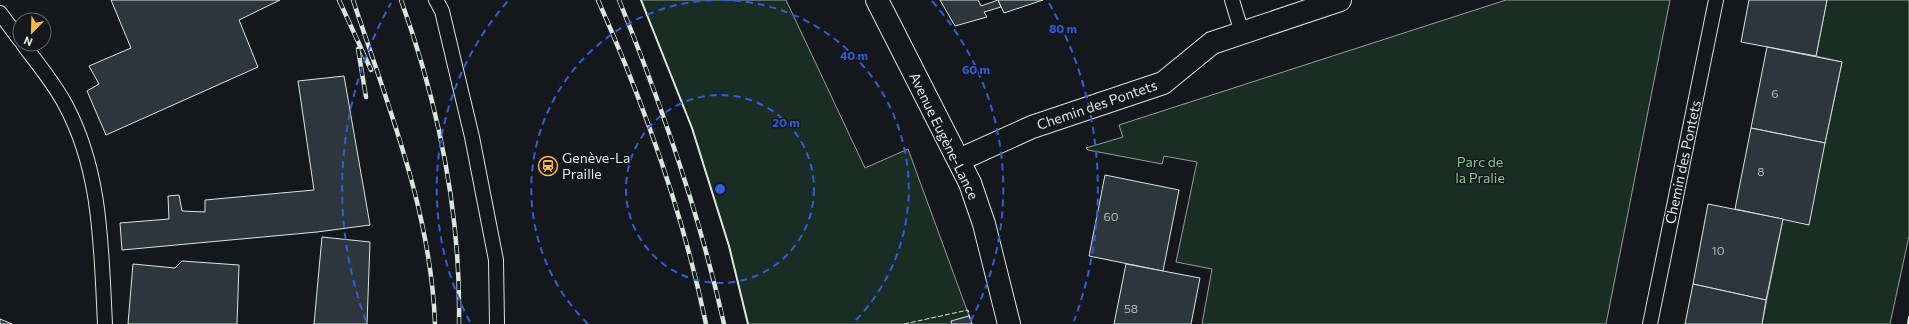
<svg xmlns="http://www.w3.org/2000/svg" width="1909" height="324" font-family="Commissioner,sans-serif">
  <rect width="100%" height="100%" fill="#14181c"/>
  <!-- green -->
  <g fill="#1a2d24" stroke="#939e99">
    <path d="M641,0H786L865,168L908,149L972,324H748L729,246L692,128Z"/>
    <path d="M1506,0H1670L1606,324H1202L1212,269L1176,262L1197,162L1164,156L1162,164L1088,150L1086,148L1123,137L1119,125Z"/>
    <path d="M1827,0H1909V236L1890,324H1762L1783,219L1825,143L1842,62L1816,56Z"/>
  </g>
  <!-- building -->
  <g fill="#2c363c" stroke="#d8e6dc">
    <path d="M111,0H280L239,20L258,67L106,135L87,91L99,84L89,66L131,48Z"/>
    <path d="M940,0H978L981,6L998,0L1001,7L984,12L987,17L955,26Z"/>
    <path d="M998,0H1043L1004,13Z"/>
    <path d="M1749,0H1827L1816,56L1741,42Z"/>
    <path d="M1767,47L1842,62L1825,143L1751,128Z"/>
    <path d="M344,76L370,225L317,232L122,250L120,223L169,219L168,196L179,195L182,211L205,212V200L314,190L298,81Z"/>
    <path d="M1751,128L1825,143L1809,225L1735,209Z"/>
    <path d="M1105,175L1179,190L1163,271L1089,256Z"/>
    <path d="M1708,204L1783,219L1766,300L1693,284Z"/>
    <path d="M322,237L370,242L367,324H314Z"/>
    <path d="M182,261L239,265L237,324H128L133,264L175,268Z"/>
    <path d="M1126,264L1200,278L1191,324H1114Z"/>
    <path d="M1693,284L1766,300L1762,324H1685Z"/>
    <path d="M969,316L972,324H952L951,321Z"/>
    <path d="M0,319L12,324H0Z"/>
  </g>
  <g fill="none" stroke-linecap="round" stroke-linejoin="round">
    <defs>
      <g id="lane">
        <path d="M436,0L442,11L472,137L496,260L497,324"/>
        <path d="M1232,0L1242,33"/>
        <path d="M0,13L20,40"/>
        <path d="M23,44C37,63 54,83 65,104C102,172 101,249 105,324"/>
        <path d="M1650,324L1716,0"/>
      </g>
      <g id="street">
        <path d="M877,0L970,183L984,224L1009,324"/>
        <path d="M959,160L1032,127L1163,83L1212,43L1340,0"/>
      </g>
    </defs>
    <!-- lane casing -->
    <use href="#lane" stroke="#d8e6dc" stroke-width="16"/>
    <!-- street casing -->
    <use href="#street" stroke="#d8e6dc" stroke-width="24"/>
    <!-- lane -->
    <use href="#lane" stroke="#14181c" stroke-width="14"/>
    <!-- street -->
    <use href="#street" stroke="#14181c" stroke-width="22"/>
    <defs>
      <g id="rail">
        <path d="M339,0L371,70"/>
        <path d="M353,0C388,106 431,211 435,324"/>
        <path d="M401,0C438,103 461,214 459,324"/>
        <path d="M598,0C644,104 683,213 706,324"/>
        <path d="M619,0C662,106 699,212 724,324"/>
        <path d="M358,49L366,97"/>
      </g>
    </defs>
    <!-- rail casing -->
    <use href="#rail" stroke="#d8e6dc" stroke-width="4.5"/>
    <!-- rail -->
    <use href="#rail" stroke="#14181c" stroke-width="3" stroke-dasharray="9" stroke-linecap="butt"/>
    <!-- fence -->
    <path stroke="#d8e6dc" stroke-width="1" stroke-dasharray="5 2" stroke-linecap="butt" d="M904,324L968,310L970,318"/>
    <!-- wall -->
    <g stroke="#d8e6dc" stroke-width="2">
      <path d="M641,0L692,128L729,246L748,324"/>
      <path d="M1908,324L1909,317"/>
    </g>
  </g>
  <!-- distance rings -->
  <g fill="none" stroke="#305dd8" stroke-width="2" stroke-dasharray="7 5">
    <circle cx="720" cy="189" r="94"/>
    <path d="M588 324A189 189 0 0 1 718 0M722 0A189 189 0 0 1 852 324"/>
    <path d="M470 322A283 283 0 0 1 508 1M932 1A283 283 0 0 1 970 322"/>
    <path d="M366 321A378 378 0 0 1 391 3M1049 3A378 378 0 0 1 1074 321"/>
  </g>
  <!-- icons -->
  <defs>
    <symbol id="station-ring" viewBox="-11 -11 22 22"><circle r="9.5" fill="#14181c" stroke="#ffb74d" stroke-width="1.5"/><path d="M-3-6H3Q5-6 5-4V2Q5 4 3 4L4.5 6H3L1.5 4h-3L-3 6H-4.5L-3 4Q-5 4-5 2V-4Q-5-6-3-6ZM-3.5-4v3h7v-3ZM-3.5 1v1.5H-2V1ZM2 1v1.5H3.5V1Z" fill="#ffb74d"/></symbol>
  </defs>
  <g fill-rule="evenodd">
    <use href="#station-ring" x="537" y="155" width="22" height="22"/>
  </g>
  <g text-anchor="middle" stroke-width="3" stroke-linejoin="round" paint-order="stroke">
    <!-- number labels -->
    <g font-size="12" fill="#adbab4">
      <text x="1775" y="98">6</text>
      <text x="1761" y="176">8</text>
      <text x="1111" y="221">60</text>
      <text x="1718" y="255">10</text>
      <text x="1131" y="313">58</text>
    </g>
    <!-- street labels -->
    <g font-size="14" fill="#d8e6dc" stroke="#14181c">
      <text transform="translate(1097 105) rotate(-19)" y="5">Chemin des Pontets</text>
      <text transform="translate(944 136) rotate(64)" y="5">Avenue Eugène-Lance</text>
      <text transform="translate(1683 162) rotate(-78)" y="5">Chemin des Pontets</text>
    </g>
    <!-- poi labels -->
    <g font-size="14" fill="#d8e6dc" stroke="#14181c" text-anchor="start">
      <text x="562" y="163">Genève-La<tspan x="562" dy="16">Praille</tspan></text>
    </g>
    <!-- park labels -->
    <g font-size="14" fill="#8ac095" stroke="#14181c">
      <text x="1480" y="167">Parc de<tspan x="1480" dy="16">la Pralie</tspan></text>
    </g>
  </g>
  <circle cx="720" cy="189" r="6" fill="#305dd8" stroke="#14181c" stroke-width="2"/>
  <g font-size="12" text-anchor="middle" font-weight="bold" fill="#305dd8" stroke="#14181c" stroke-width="3" stroke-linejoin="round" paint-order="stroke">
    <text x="1063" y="33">80 m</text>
    <text x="854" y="60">40 m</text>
    <text x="976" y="74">60 m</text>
    <text x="786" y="127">20 m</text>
  </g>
  <!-- north arrow -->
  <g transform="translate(32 32) rotate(203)"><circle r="19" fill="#14181c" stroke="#626a69"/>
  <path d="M0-3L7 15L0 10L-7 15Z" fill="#ffb74d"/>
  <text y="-6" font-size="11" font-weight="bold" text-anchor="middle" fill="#d8e6dc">N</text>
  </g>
</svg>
